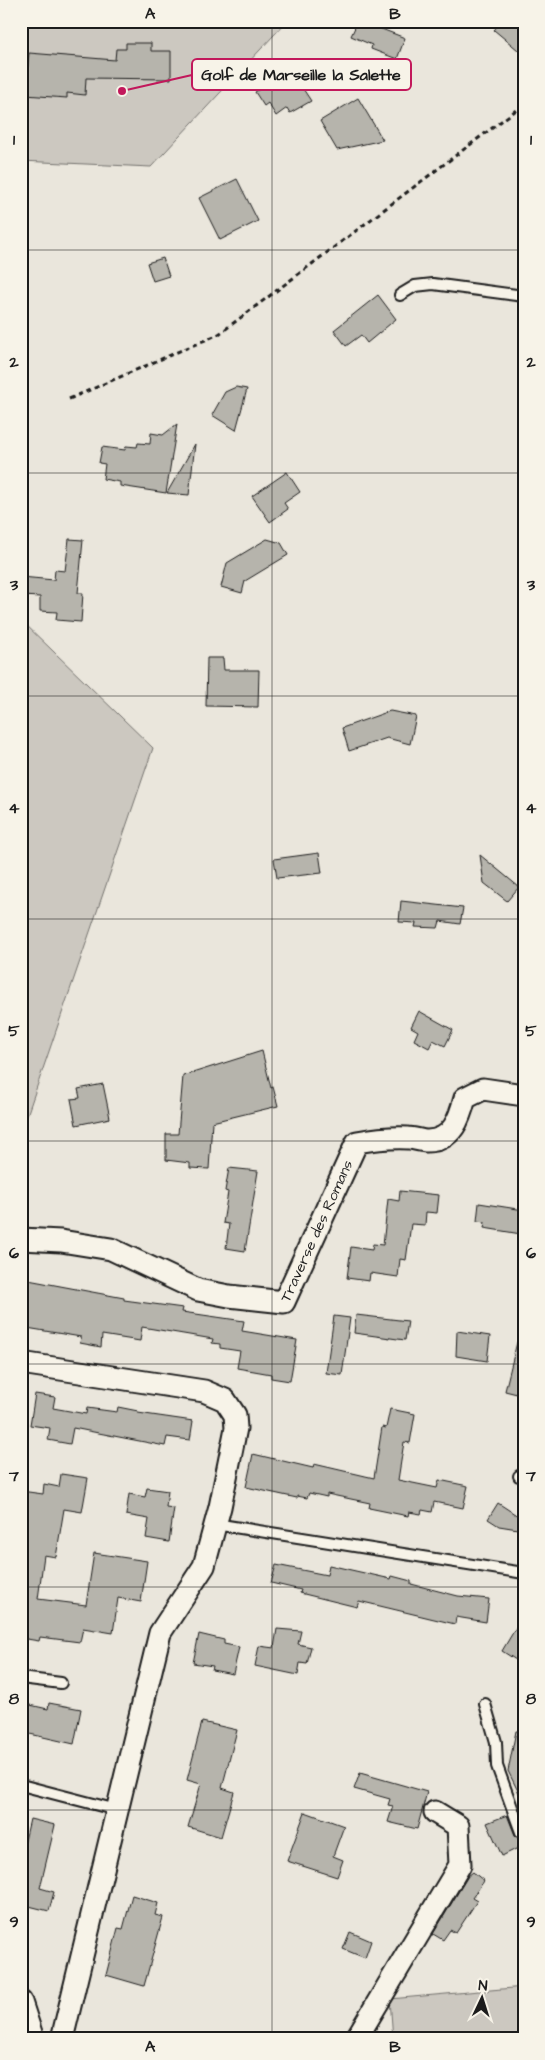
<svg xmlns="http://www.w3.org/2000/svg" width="545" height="2060" font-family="'Architects Daughter',sans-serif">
  <rect width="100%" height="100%" fill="#eae6dc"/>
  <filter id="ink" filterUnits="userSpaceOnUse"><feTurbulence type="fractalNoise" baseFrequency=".02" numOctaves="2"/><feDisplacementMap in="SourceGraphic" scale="10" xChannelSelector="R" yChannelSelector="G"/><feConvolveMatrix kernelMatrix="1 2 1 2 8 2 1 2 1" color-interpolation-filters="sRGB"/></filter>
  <g filter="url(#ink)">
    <!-- green -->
    <g fill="#ccc8c0" stroke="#74726e">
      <path d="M21,21H287L151,167L21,161Z"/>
      <path d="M21,620L153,748L21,1133Z"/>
      <path d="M524,1987V2039H393L390,1999Z"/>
    </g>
    <!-- building -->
    <g fill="#b6b4ac" stroke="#1c1c1c">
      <path d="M358,21H382L379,28L405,38L397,59L371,49L372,45L351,36Z"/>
      <path d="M502,21H524V55L494,30Z"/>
      <path d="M126,43H151V51H171V79L86,78L85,95L67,93V98L25,95L29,53L115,60L116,49H126Z"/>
      <path d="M290,69L311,101L290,113L287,108L276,116L268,103L264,106L255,92Z"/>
      <path d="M358,98L383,140L337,150L320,121Z"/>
      <path d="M237,179L258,221L220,240L199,198Z"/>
      <path d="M163,258L169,276L153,281L147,263Z"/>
      <path d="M378,295L396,319L367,343L361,335L346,346L334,330Z"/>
      <path d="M236,387L247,389L236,430L212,415L225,392Z"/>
      <path d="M177,424L166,493L120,486V482L103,479L105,464L99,463L102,447L125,450L126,446L137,447L138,443L150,444L151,433L163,435Z"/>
      <path d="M195,444L189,495L167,493Z"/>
      <path d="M287,472L300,492L284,503L288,509L270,522L252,496Z"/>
      <path d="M69,539L83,540L78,593H83L81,622L56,620L57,612L40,611V597L21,596V577L54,580L55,570L65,571Z"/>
      <path d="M267,539L281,543L288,555L245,581L242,593L221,587L227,563Z"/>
      <path d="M207,658H223L224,670H259L258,707L206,706Z"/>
      <path d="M390,711L416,716L410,744L387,738L349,751L342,728Z"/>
      <path d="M319,853L322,873L277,878L274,859Z"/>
      <path d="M480,855L519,887L507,901L484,883Z"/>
      <path d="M401,901L463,908L460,924L440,921L438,928L415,927L416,923L399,922Z"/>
      <path d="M419,1011L453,1030L445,1046L433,1040L429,1048L414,1040L418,1031L411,1027Z"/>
      <path d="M262,1051L271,1088L273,1087L278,1106L212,1122L209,1169L190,1168V1163L166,1160V1134H178L183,1076Z"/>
      <path d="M103,1084L110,1118L76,1125L71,1099L80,1098L78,1089Z"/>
      <path d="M229,1168L258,1171L245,1251L226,1248L229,1224L223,1223L228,1192L225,1191Z"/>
      <path d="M400,1191L439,1195L437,1213L426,1212L425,1225L411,1224L406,1260L400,1259L398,1277L370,1273L369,1281L347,1278L351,1247L372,1250L373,1244L383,1245L388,1199L399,1201Z"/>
      <path d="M479,1203L524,1210L521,1234L484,1228L485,1222L477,1221Z"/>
      <path d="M23,1279L124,1298V1300L183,1308L182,1312L244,1321L242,1331L297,1340L290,1381L271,1378V1374L237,1368L240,1351L220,1348V1344L212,1343L213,1339L142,1327L140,1341L102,1335L101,1347L80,1343L81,1337L21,1327Z"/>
      <path d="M356,1315L408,1321L405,1340L354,1333Z"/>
      <path d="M334,1316L350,1318L342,1375L326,1373Z"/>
      <path d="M457,1331L490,1336L487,1361L456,1356Z"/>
      <path d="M517,1342L524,1343V1382L521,1395L505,1391Z"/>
      <path d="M35,1394L55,1397L53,1408L86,1414L87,1408L117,1412L118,1407L138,1411V1413L193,1421L190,1440L167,1437L165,1446L73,1428L70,1444L48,1440L50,1428L30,1425Z"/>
      <path d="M390,1409L415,1414L410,1443L404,1442L398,1480L437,1488L439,1480L468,1486L463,1508L434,1502L432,1512L422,1510L421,1514L409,1512L408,1516L369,1508L370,1503L327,1494V1497L309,1493L307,1498L297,1496V1498L246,1487L253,1454L313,1468L314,1464L374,1478L382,1427L386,1428Z"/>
      <path d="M61,1474L88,1478L82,1512L64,1509L56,1557L44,1555L38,1599L86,1605L94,1553L147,1561L141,1602L118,1598L113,1633L83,1628L80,1642L40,1637L39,1641L21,1638V1598L25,1572L21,1571V1491L43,1494L44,1484L59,1487Z"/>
      <path d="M147,1488L168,1491L166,1507L174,1508L169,1542L146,1538L149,1519L126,1515L129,1494L145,1497Z"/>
      <path d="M498,1503L524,1520V1530L499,1526L488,1519Z"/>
      <path d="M276,1565L327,1575L329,1565L391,1579L392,1576L411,1581V1584L458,1596L489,1599L486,1622L456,1617L455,1624L359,1601L357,1607L300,1593L301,1590L271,1583Z"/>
      <path d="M524,1614V1649L516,1660L502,1651Z"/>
      <path d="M277,1629L301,1631L298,1644L311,1647L307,1664L300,1663L298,1675L255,1666L259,1646L274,1648Z"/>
      <path d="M199,1634L224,1640V1644L239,1647L233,1674L212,1670L213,1666L193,1663Z"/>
      <path d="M21,1703L48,1709L49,1703L81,1709L74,1744L21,1732Z"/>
      <path d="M202,1722L237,1730L222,1788L234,1792L221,1837L188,1827L201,1784L187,1780Z"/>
      <path d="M516,1731H524V1803L508,1771Z"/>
      <path d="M360,1773L427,1792L417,1829L388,1822L393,1806L388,1805L390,1799L354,1789Z"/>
      <path d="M305,1812L344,1826L333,1856L343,1860L337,1877L287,1861Z"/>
      <path d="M507,1815L515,1835L524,1842V1845L502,1856L487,1823Z"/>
      <path d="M30,1819L55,1825L40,1888L54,1892L49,1911L21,1904V1880L25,1864L21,1862V1858Z"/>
      <path d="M473,1872L484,1881L472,1898L477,1901L456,1933L450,1930L443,1940L433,1934L468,1876Z"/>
      <path d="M132,1895L158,1903L155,1915L163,1917L144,1986L106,1975L118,1928L123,1929Z"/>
      <path d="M350,1932L371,1941L365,1958L343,1949Z"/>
    </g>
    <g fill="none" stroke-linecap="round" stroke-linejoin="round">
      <defs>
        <g id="lane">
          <path d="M400,295L415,286L433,284L524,296"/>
          <path d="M519,1476L524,1477"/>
          <path d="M215,1524L524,1573"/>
          <path d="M21,1678L61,1683"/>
          <path d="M485,1704L496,1742L497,1766L521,1832L524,1835"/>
          <path d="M21,1785L117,1810"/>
        </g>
        <g id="street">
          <path id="s1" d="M21,1239L61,1241L111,1249L198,1290L229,1296L284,1302L357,1142C374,1139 390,1137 408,1138C414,1138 421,1141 427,1141C453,1141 460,1117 465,1098L483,1089L524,1095"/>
          <path d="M21,1363L204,1391L225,1400L235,1415L236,1428L220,1507L204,1566L160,1633L62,2039"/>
          <path d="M21,2002L33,2039"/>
          <path d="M356,2039L460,1865L458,1826L435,1812"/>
        </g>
      </defs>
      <!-- lane casing -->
      <use href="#lane" stroke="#1c1c1c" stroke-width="14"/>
      <!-- street casing -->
      <use href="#street" stroke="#1c1c1c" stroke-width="25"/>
      <!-- path -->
      <path stroke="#1c1c1c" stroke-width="3" stroke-dasharray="5 4" stroke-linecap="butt" d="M69,399L219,334L524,104"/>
      <!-- lane -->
      <use href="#lane" stroke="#f7f3e8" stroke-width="10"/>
      <!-- street -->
      <use href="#street" stroke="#f7f3e8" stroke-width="21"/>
    </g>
  </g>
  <!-- grid -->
  <path fill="none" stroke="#1c1c1c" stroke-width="1" stroke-opacity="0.55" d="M272,21V2039M21,250H524M21,473H524M21,696H524M21,919H524M21,1141H524M21,1364H524M21,1587H524M21,1810H524"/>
  <g text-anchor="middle" stroke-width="4" stroke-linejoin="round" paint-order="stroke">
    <!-- street labels -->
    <g font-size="15" fill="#1c1c1c" stroke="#f7f3e8">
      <text dy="5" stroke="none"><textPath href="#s1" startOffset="352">Traverse des Romans</textPath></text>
    </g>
  </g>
  <!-- callouts -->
  <path fill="none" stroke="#c2185b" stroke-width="2" d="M122 91L192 75"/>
  <circle fill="#c2185b" stroke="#f7f3e8" stroke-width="2" cx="122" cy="91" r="5"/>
  <rect fill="#f7f3e8" stroke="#c2185b" stroke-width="2" x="192" y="59" width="219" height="31" rx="5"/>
  <g font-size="16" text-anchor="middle" font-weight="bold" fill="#1c1c1c">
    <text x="301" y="80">Golf de Marseille la Salette</text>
  </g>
  <!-- margin -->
  <rect width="545" height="2060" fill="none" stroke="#f7f3e8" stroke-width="55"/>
  <!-- north arrow -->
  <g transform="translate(482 1998) rotate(4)" stroke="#f7f3e8" stroke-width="4" paint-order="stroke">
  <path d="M0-4L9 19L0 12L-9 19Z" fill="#1c1c1c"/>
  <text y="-8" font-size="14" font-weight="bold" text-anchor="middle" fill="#1c1c1c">N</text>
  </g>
  <rect x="28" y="28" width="490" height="2004" fill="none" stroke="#1c1c1c" stroke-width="2"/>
  <g font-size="16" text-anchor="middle" font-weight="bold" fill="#1c1c1c">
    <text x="150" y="19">A</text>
    <text x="395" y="19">B</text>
    <text x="14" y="145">1</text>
    <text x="531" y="145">1</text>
    <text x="14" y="367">2</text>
    <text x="531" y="367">2</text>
    <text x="14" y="590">3</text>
    <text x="531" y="590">3</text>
    <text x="14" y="813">4</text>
    <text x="531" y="813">4</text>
    <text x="14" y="1036">5</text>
    <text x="531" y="1036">5</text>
    <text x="14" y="1258">6</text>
    <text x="531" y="1258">6</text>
    <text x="14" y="1481">7</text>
    <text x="531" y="1481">7</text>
    <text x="14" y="1704">8</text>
    <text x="531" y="1704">8</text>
    <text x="14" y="1927">9</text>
    <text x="531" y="1927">9</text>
    <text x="150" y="2052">A</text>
    <text x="395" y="2052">B</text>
  </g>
</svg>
